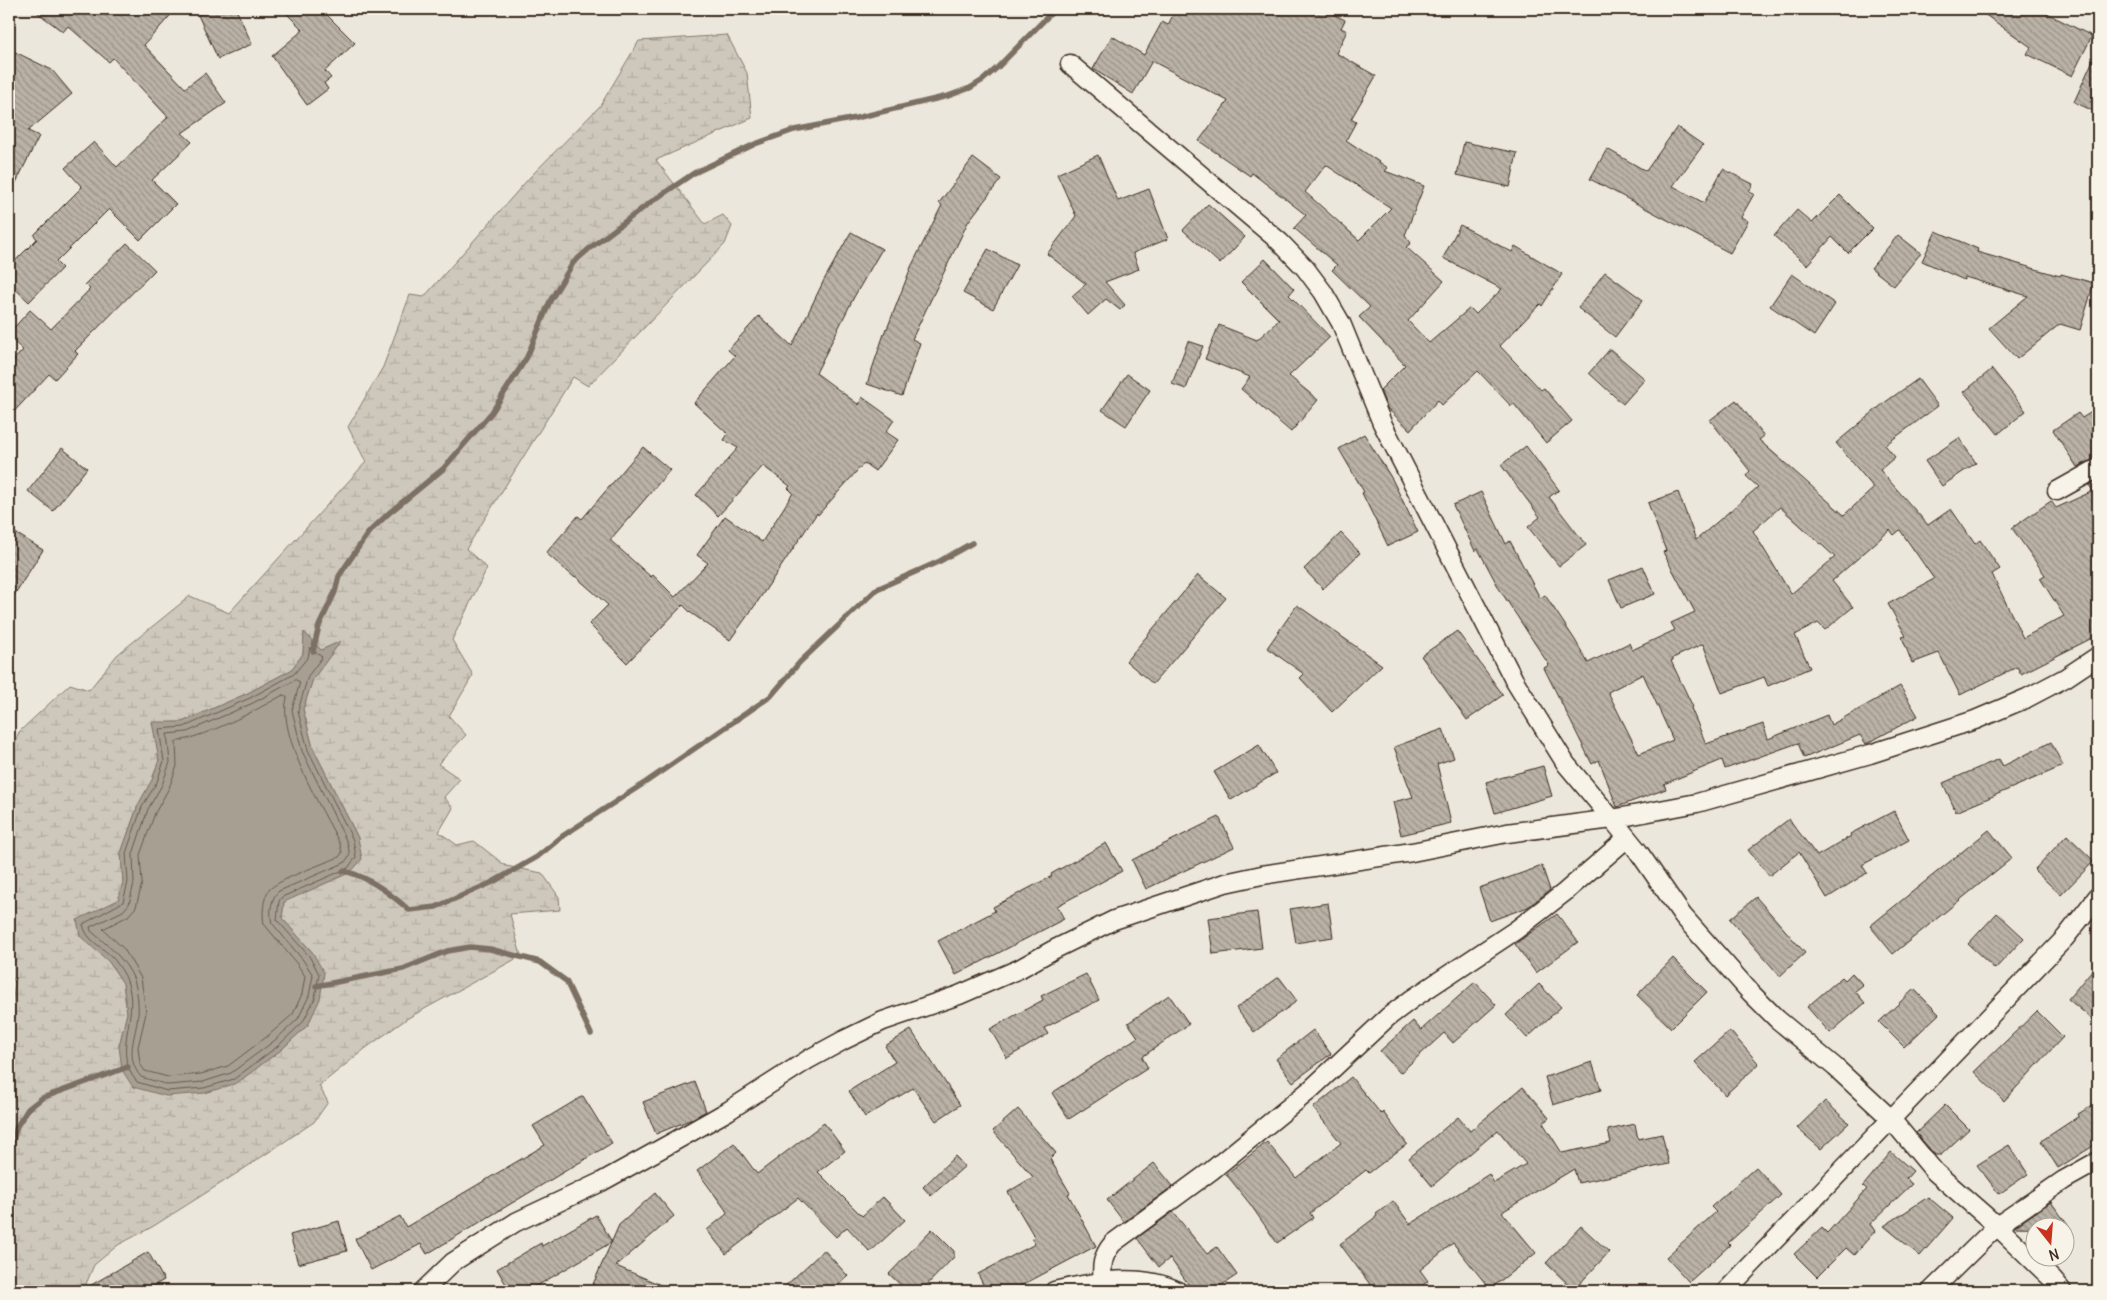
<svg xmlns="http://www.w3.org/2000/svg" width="2107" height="1300" font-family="Delius,sans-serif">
  <defs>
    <pattern id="wetland-marsh" width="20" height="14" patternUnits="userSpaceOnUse" patternTransform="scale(1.25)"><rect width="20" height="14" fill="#cec8bc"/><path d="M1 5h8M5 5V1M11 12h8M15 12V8" fill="none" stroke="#b2aca1"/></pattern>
    <pattern id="building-back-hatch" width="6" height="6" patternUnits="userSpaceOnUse" patternTransform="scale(1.25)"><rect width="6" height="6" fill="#bab2a7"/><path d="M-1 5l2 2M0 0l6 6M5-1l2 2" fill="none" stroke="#989187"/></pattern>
  </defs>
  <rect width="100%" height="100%" fill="#ece7dc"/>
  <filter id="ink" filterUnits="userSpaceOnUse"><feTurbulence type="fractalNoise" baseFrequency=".02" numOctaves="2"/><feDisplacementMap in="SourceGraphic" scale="10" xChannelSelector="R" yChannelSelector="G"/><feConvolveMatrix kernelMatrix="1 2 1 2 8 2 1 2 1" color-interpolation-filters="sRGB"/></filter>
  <g filter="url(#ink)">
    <!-- wetland -->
    <path fill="url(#wetland-marsh)" stroke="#84796d" fill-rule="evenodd" d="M727,35L747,73L752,118L656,160L705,224L723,215L732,226L725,244L588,386L573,377L466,549L487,568L452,640L473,675L449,716L466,735L438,764L460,779L444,797L453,808L439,832L457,845L474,841L506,866L542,873L559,897L560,910L510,914L521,956L408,1018L366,1048L319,1086L328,1102L314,1122L242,1170L152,1227L118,1245L94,1265L86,1284L88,1291H9V1072L13,1065L10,1023L15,982L9,973V757L19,732L70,684L89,690L117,655L190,596L229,613L366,462L348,427L383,367L410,295L424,297L530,177L600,106L639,41ZM304,632L321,650L340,642L313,679L303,709L313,748L358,838L351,872L284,901L282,918L313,953L308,1025L281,1050L236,1083L119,1046L127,1013L123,983L109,962L118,900L123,882L121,853L138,805L152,780L159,760L153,723L182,722L248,693L291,670L303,654Z"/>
    <!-- water -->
    <path fill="#a89f93" stroke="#7c7064" d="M304,632L321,650L341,641L313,679L303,709L313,748L358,838L362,859L351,872L284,902L282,918L313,953L324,973L320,999L308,1025L281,1050L237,1083L205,1093L166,1096L133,1087L122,1070L119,1046L127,1013L123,983L109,962L80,936L77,920L118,900L123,882L121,853L138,805L152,780L159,760L152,722H182L248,693L291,670L303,654Z"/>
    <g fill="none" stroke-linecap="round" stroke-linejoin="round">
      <!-- shore -->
      <g stroke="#67594d" stroke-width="1">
        <path d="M310,648L322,657L308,676L298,711L308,750L353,840L356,857L348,868L282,897L279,901L277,920L309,956L319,974L315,998L303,1022L278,1046L234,1079L204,1088L167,1091L137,1082C110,1050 141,1017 127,981C125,974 118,964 113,958C102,946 86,941 83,924L123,902L128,882L126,853L142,807L157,782L164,761L159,729L184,727L250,698L294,674L308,657Z"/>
        <path d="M296,680L300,682L292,710L302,751L347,842L350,855L344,863L279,891C271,897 269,913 272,923L303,960L313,975L309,996L298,1019L274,1041L231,1073L203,1082L168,1085L141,1077C124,1057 136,1037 138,1015C139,1005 137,989 134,980C126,959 107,945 91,931L90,927L123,911L129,904L134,883L133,854L148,809L162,785L170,762L167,734L187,732L253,703Z"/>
        <path d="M283,695L287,697C277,737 322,808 340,844L342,853L339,857C325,863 277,880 269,890C263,898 262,915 264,924L297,964L305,976L302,994L293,1014L269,1035L228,1066L201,1074L168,1077L145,1071L140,1064L138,1047L146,1013L141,978L124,949L103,929L128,916L136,907L142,883L140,855L155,813L169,788L177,766L176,742C213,733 249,714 283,695Z"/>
      </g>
      <!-- stream -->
      <g stroke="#7c7064" stroke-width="5.5">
        <path d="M313,651L319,626L335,592L339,576L368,533L389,513L443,469L492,412L527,357L550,301L573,263L590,248L651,202L694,173L755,144L794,130L856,118L948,96L970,88L983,80L998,67L1055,9"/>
        <path d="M343,871C367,875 391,894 409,910L436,907L493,882L537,857L564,835L646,782L771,696L800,662L877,589L940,561L972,543"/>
        <path d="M316,986L403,969L447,951L470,947L490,949L540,962L566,981L591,1034"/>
        <path d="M9,1154L17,1126L28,1109L42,1098L128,1067"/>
      </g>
    </g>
    <!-- building -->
    <g fill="url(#building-back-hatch)" stroke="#3b2a1e" fill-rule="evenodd">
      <path d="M33,9H176L144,45L185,88L205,73L226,103L182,133L192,142L152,180L176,204L140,240L109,209L56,262L62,268L29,302L9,283V267L37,239L34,235L82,187L65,168L94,142L117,167L168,117L113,58L109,62L68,26L63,32Z"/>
      <path d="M211,9H236L252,44L218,59L198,15Z"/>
      <path d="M282,9H321L355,43L325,71L331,78L324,83L328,89L307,105L272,56L303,30Z"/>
      <path d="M1176,9H1323L1345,20L1341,28L1347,31L1336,53L1376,76L1351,119L1356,122L1346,140L1388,168L1385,171L1424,186L1405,235L1411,243L1406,247L1444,281L1408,321L1429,343L1470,308L1476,314L1502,289L1443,258L1460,225L1512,252L1515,246L1562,274L1542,306L1540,304L1500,346L1541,390L1544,388L1572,421L1546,443L1514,404L1511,406L1478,371L1442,405L1438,400L1410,430L1387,408L1380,390L1405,365L1359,317L1370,307L1332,270L1337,265L1294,228L1306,215L1252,173L1250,176L1199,141L1228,101L1152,61L1133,94L1093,69L1112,36L1144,55L1162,22L1168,25ZM1326,165L1391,208L1359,240L1305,192Z"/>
      <path d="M1977,9H2042L2052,16L2092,36L2072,76L2027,54L2031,47Z"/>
      <path d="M9,49L52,70L72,94L28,131L39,136L9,197Z"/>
      <path d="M2098,49V113L2074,102Z"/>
      <path d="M1677,127L1703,145L1673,186L1704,203L1723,169L1753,184L1749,192L1754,194L1741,217L1748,221L1730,253L1590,179L1607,149L1646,171Z"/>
      <path d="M1464,142L1517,153L1510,187L1457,175Z"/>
      <path d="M1098,155L1118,201L1149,189L1168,239L1133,253L1139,269L1105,282L1125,305L1120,310L1106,299L1088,315L1072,296L1086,284L1047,254L1076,216L1057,174Z"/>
      <path d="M973,158L1001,179L968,222L912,339L920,343L902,396L867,384L886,328L887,329L911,267L942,205L939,203Z"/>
      <path d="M1840,195L1873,228L1848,253L1832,237L1807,265L1774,236L1797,210L1812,223Z"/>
      <path d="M1208,204L1245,237L1220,264L1183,230Z"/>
      <path d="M1936,231L1978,249L1977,252L2060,276L2061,274L2094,283L2080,330L2060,324L2017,359L1989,328L2028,296L1965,277L1964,280L1922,261Z"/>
      <path d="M851,232L882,249L854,297L816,373L859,405L862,397L894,420L886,432L898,440L875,471L864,463L818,515L817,513L756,604L730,640L691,613L683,605L627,663L589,624L608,605L575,576L574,577L546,553L578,516L582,519L643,447L670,470L610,540L651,577L653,575L675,597L708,563L697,555L725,516L762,542L793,493L788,488L790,486L763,466L718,516L696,495L738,448L724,440L728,434L694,403L735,356L728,350L759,316L792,346L824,280Z"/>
      <path d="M1898,235L1921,253L1894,286L1871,268Z"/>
      <path d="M127,243L155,270L75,351L78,354L55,379L49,374L9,417V365L23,350L9,337V333L30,310L51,329L90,289L85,284Z"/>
      <path d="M988,249L1017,265L993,309L963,293Z"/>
      <path d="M1265,259L1294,289L1289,295L1330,337L1289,376L1318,400L1291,432L1241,389L1250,377L1205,359L1219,325L1257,340L1279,320L1241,282Z"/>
      <path d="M1605,272L1643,300L1615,337L1578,308Z"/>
      <path d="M1792,274L1835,304L1814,336L1770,306Z"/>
      <path d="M1188,341L1203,346L1186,389L1172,384Z"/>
      <path d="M1610,349L1645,379L1623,404L1589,373Z"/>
      <path d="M1992,369L2026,411L1998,434L1964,392Z"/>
      <path d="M1127,374L1150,390L1126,426L1102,410Z"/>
      <path d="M1918,379L1938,406L1885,445L1895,457L1880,470L1928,525L1951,509L1975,544L1980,540L2000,569L1992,574L2023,638L2064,616L2040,578L2045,575L2012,528L2051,501L2056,508L2093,491L2089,485L2098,480V635L2021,674L2017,667L1960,695L1939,653L1912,663L1902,637L1906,636L1888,604L1934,579L1900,530L1894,535L1890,530L1832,581L1853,607L1825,630L1818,623L1795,635L1810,668L1768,686L1764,677L1722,693L1703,644L1673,658V660L1671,661L1693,707L1691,708L1706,744L1763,724L1768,739L1827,715L1831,725L1900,686L1918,716L1866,744L1860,735L1804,758L1798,743L1725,769L1722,760L1664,784L1666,789L1617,807L1599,760L1592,764L1544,668L1549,665L1500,590L1478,549L1475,551L1453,505L1481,492L1506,544L1510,541L1540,598L1545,595L1575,640L1588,663L1629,643L1632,650L1675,630L1671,623L1695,612L1663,552L1666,551L1648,503L1678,492L1696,540L1758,487L1746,476L1750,471L1710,420L1736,400L1764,436L1759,440L1844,515L1874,488L1836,443L1884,403ZM1780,507L1835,557L1791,594L1753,531ZM1643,674L1673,740L1639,754L1608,692Z"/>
      <path d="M2098,408V457L2077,467L2053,430L2078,413L2082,418Z"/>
      <path d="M1364,434L1392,479L1418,532L1388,546L1362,493L1364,492L1339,449Z"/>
      <path d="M1959,438L1976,463L1942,486L1925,461Z"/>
      <path d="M1526,446L1559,490L1549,497L1586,545L1559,566L1528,527L1540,517L1501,465Z"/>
      <path d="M62,448L87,468L53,511L28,491Z"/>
      <path d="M9,529L43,550L9,603Z"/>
      <path d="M1341,533L1360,553L1323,589L1304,569Z"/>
      <path d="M1643,566L1655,594L1621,608L1609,580Z"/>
      <path d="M1198,575L1226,598L1153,684L1126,661Z"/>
      <path d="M1297,605L1382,665L1332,712L1300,678L1304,674L1267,648Z"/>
      <path d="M1457,631L1503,695L1467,720L1421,656Z"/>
      <path d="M1443,729L1454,758L1437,764L1451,823L1401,835L1393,802L1413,797L1394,747Z"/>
      <path d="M2051,742L2063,766L1956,812L1943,783L1999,759L2003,766Z"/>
      <path d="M1259,745L1276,773L1231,800L1214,772Z"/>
      <path d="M1543,766L1552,796L1495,813L1486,782Z"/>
      <path d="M1894,811L1909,840L1862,865L1867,873L1827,898L1799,852L1769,876L1748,850L1789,819L1817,856L1851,836L1850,834Z"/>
      <path d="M1219,817L1234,847L1146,889L1132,860Z"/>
      <path d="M1989,830L2012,858L1893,954L1870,926Z"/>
      <path d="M2067,835L2094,861L2061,895L2034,870Z"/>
      <path d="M1106,843L1122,871L1057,906L1064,919L956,975L938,941L995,911L993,907L1052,876L1051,874Z"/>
      <path d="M1542,866L1550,890L1528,907L1490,921L1479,888Z"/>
      <path d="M1756,897L1805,953L1780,976L1730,919Z"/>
      <path d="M1328,903L1333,937L1296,943L1290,909Z"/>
      <path d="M1257,912L1262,948L1213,954L1208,918Z"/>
      <path d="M1997,913L2024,938L1995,969L1968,944Z"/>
      <path d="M1557,914L1578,942L1536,973L1515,944Z"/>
      <path d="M1673,958L1707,992L1671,1028L1637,995Z"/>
      <path d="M2098,963V1024L2068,999Z"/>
      <path d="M1852,973L1863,985L1855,991L1865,1003L1830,1033L1807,1007L1842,977L1845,980Z"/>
      <path d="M1086,974L1099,1000L1044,1028L1048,1034L1007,1058L990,1029L1043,1000L1041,996Z"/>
      <path d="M1279,977L1297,1001L1254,1032L1236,1008Z"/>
      <path d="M1475,982L1496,1005L1453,1043L1444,1033L1400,1073L1380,1051L1413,1021L1421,1030Z"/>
      <path d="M1539,984L1561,1007L1527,1038L1506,1015Z"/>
      <path d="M1914,989L1939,1014L1904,1047L1879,1022Z"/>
      <path d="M1169,995L1189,1024L1142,1057L1148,1068L1069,1119L1052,1093L1138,1037L1128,1023Z"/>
      <path d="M2037,1011L2063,1037L2004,1101L1974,1072Z"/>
      <path d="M911,1030L960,1105L936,1121L913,1088L865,1117L849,1091L895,1062L885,1046Z"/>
      <path d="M1313,1030L1331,1054L1293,1082L1276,1059Z"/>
      <path d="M1730,1031L1759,1064L1725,1095L1695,1062Z"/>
      <path d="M1592,1062L1601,1090L1553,1105L1545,1077Z"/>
      <path d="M1351,1077L1381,1114L1383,1112L1407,1144L1369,1173L1366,1170L1310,1213L1313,1218L1277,1243L1250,1204L1226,1174L1267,1142L1296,1178L1341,1143L1313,1108Z"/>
      <path d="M695,1082L706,1111L692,1119L656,1134L643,1102Z"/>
      <path d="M1523,1087L1549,1118L1543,1123L1562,1153L1611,1143L1608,1130L1635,1124L1638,1139L1662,1134L1669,1164L1578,1183L1574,1169L1502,1212L1536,1253L1490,1289L1453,1243L1420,1270L1428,1281L1415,1291H1375L1340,1244L1377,1216L1376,1214L1393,1201L1410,1224L1489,1174L1494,1183L1526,1164L1498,1130L1432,1186L1409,1158L1458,1117L1470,1131Z"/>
      <path d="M583,1096L612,1143L427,1254L421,1244L371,1270L355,1239L400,1216L406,1227L545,1145L533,1126Z"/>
      <path d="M1825,1101L1849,1123L1821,1149L1797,1128Z"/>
      <path d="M2098,1102V1143L2058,1168L2041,1141L2079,1116L2078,1114Z"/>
      <path d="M1945,1105L1969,1129L1941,1155H1935L1916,1133Z"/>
      <path d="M1018,1109L1056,1153L1050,1159L1070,1193L1068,1194L1096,1246L1011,1291H986L978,1274L1035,1244L1032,1238L1034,1236L1008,1192L1033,1177L993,1131Z"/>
      <path d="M824,1123L845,1151L818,1172L862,1216L883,1197L905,1220L870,1252L847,1227L836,1237L798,1198L726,1254L707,1230L728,1213L697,1171L734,1143L757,1174Z"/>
      <path d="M2009,1145L2028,1174L1999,1194L1977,1165Z"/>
      <path d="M1891,1152L1913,1171L1906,1179L1912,1184L1870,1224L1875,1231L1854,1255L1846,1248L1817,1277L1794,1254L1822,1228L1827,1233L1867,1189L1863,1186Z"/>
      <path d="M955,1156L965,1166L931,1196L923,1187Z"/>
      <path d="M1154,1163L1173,1186L1124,1222L1107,1200Z"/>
      <path d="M1756,1167L1781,1195L1728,1243L1730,1245L1689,1282L1666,1257L1716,1212L1711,1207Z"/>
      <path d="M655,1193L674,1216L616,1266L675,1291H590L619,1225Z"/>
      <path d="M1928,1197L1953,1218L1920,1256L1884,1226Z"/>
      <path d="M2051,1202L2070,1228L2014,1227Z"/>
      <path d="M1173,1212L1207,1254L1217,1247L1237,1275L1213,1291H1193L1170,1258L1159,1267L1137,1238Z"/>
      <path d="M596,1215L612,1242L528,1291H510L497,1269L541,1243L542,1246Z"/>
      <path d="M339,1221L347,1251L298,1264L290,1235Z"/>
      <path d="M1581,1226L1609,1252L1574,1290L1546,1263Z"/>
      <path d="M932,1229L954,1251V1257L921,1291H907L889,1274Z"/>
      <path d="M824,1250L848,1276L832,1291H780Z"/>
      <path d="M148,1252L164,1280L144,1291H81Z"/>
    </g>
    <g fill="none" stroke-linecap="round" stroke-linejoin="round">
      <defs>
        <g id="minor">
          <path d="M1070,64L1280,242L1305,268L1323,292L1341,323L1382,423L1514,680L1566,764L1612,819L1697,803L1870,754L1975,720L2027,698L2065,678L2098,656"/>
          <path d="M2057,491L2098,468"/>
          <path d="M1103,1283C1101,1266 1102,1256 1113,1243L1211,1171L1310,1090L1388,1017L1412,999L1516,930L1565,892L1626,839"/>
          <path d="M423,1291L453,1262L516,1222L601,1182L675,1141L728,1111L809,1059L844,1040L883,1021L959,995L1019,969L1053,950L1114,920L1225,883L1262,875L1412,852L1507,833L1612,819L1638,851L1683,916L1751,993L1777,1019L1835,1067L1891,1119L1935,1172L1997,1226L2053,1280L2062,1291"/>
          <path d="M1054,1291C1094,1282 1140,1272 1178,1291"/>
          <path d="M1726,1291L2065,938L2098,896"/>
          <path d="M1931,1291L1997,1226L2064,1180L2098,1161"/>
        </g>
      </defs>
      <!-- minor casing -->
      <use href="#minor" stroke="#3b2a1e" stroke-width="21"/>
      <!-- minor -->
      <use href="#minor" stroke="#f7f3e8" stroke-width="18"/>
    </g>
  </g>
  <!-- margin -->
  <rect width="2107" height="1300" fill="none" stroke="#f7f3e8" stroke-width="30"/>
  <rect x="15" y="15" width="2077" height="1270" fill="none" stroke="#3b2a1e" stroke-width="2" filter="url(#ink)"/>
  <!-- north arrow -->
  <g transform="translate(2050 1242) rotate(163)"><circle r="24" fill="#f7f3e8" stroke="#aca397"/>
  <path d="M0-4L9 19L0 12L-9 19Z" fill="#c8321e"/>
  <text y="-8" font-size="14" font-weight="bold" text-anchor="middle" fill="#3b2a1e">N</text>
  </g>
</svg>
